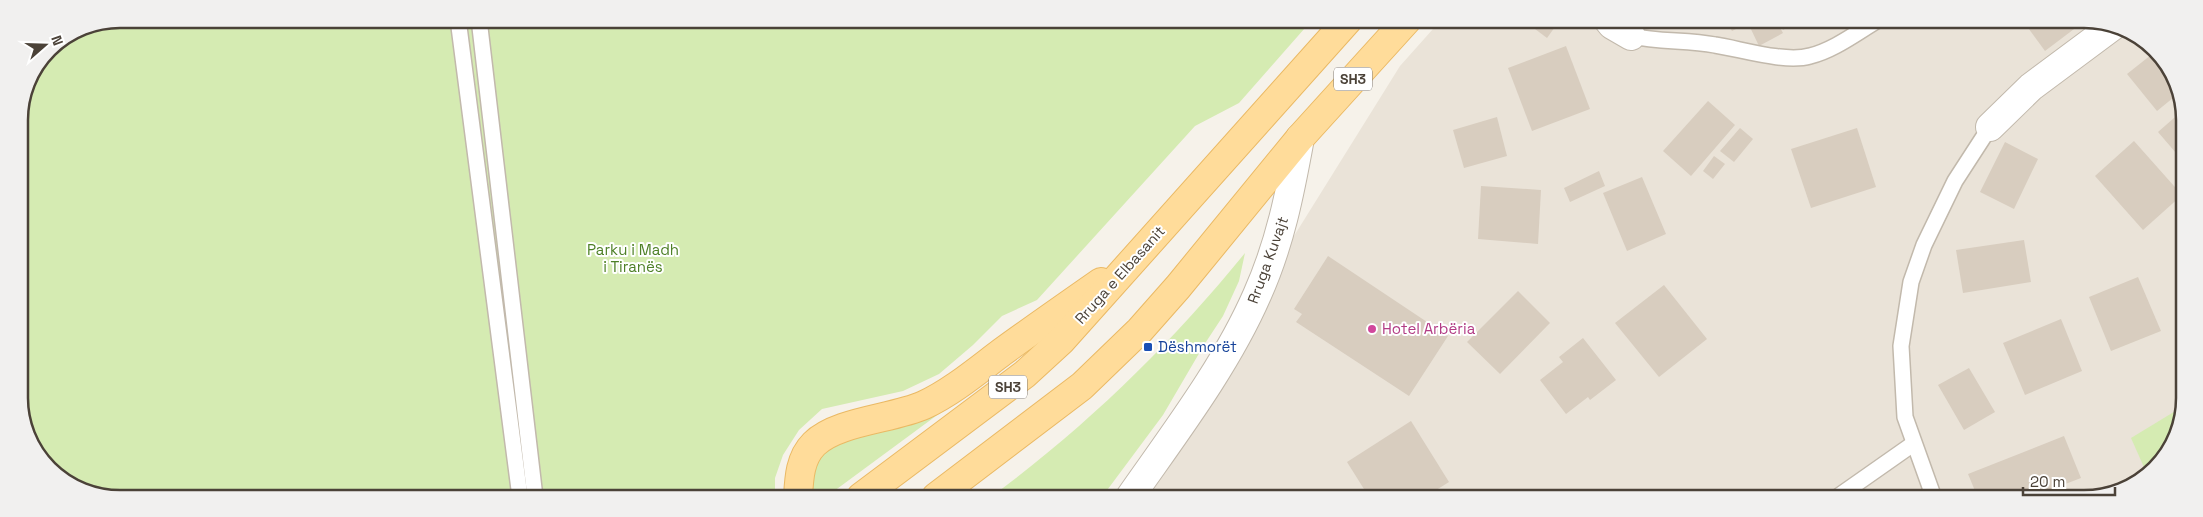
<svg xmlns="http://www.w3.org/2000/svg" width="2203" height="517" font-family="'Space Grotesk',sans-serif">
  <rect width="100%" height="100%" fill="#f6f2ea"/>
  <!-- residential -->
  <path fill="#eae3d8" d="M1441,20L2103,21L2154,48L2182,100V417L2150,473L2089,498L1117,497L1294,236L1400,66Z"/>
  <!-- green -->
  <g fill="#d5ebb2">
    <path d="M120,19L1312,20L1239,103L1195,126L1037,300L1002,316L973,345L939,374L903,391L822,409L799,430L783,455L775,478V497L100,496L49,469L21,417L19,114L27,81L49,48L81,26Z"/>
    <path d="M1245,253L1239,281L1223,316L1204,345L1163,415L1102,497H991C1087,426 1170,345 1245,253Z"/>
    <path d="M2182,407V417L2150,473L2147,474L2131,438Z"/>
    <path d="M944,410L826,497H811L814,463L823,451L836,444L905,425Z"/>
  </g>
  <!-- building -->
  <g fill="#d8cdbf">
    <path d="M1523,20H1560L1547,38Z"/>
    <path d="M1726,20H1776L1783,33L1759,46L1748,23L1732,31Z"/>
    <path d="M1778,20H1802L1783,30Z"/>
    <path d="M2023,21H2080L2082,23L2045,51Z"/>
    <path d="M1566,46L1590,109L1532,131L1508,68Z"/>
    <path d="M2156,51L2179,93L2157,111L2127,74Z"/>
    <path d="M1708,101L1735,125L1691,176L1663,151Z"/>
    <path d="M2182,111V160L2158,132Z"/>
    <path d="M1497,117L1507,156L1464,168L1453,130Z"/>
    <path d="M1740,128L1753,139L1734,162L1720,151Z"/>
    <path d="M1857,128L1876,187L1811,208L1791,149Z"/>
    <path d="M2134,141L2182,195L2143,230L2095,176Z"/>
    <path d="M2005,142L2038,159L2014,209L1980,192Z"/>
    <path d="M1714,156L1725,164L1713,179L1703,171Z"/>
    <path d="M1599,171L1605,186L1570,202L1564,188Z"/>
    <path d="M1642,177L1666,234L1627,251L1603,193Z"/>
    <path d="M1481,186L1541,190L1538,244L1478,239Z"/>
    <path d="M2024,240L2031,282L1963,293L1956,250Z"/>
    <path d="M1328,256L1448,336L1409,396L1296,322L1302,314L1294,309Z"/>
    <path d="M2138,277L2161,331L2111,351L2089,297Z"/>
    <path d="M1664,285L1707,339L1659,377L1615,323Z"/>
    <path d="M2182,287V306L2175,290Z"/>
    <path d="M1518,291L1550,323L1500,374L1467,342Z"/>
    <path d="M2061,319L2082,371L2025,395L2003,343Z"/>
    <path d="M1583,338L1616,380L1590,400L1588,397L1566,414L1540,380L1563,362L1559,357Z"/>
    <path d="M1969,368L1995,412L1964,430L1938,385Z"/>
    <path d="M1411,421L1449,482L1425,497H1369L1347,462Z"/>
    <path d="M2064,436L2081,478L2029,498H1978L1968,474Z"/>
    <path d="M1543,492L1545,498H1527V497Z"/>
  </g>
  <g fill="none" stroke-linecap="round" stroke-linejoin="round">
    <defs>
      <g id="lane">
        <path d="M458,19L520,497"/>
        <path d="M479,19L535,497"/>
        <path d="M1631,36C1659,42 1687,40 1715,45C1741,49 1785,63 1810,56C1834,50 1856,33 1878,20"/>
        <path d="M1836,498L1913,444"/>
        <path d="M1934,498L1905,417L1901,346L1911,282L1924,245L1955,181L1990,127"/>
      </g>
      <g id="street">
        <path d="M1608,20L1612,25L1631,36"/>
        <path d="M1990,127L2031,87L2113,26"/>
        <path d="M1130,497C1174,434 1226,366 1257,295C1280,244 1290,193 1300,138"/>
      </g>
      <g id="primary">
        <path d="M798,497C799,478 800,458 814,444C837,421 893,419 924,405C952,392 978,370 1002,352C1035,328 1068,305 1101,282"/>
        <path d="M861,497L1025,374L1061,341L1348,20"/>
        <path d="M936,497L1082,386L1140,330L1178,287L1300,138L1407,20"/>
      </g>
    </defs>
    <!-- lane casing -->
    <use href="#lane" stroke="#c2b9ac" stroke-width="18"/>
    <!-- street casing -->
    <use href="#street" stroke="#c2b9ac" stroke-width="30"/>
    <!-- primary casing -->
    <use href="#primary" stroke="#eab964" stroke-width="30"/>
    <!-- lane -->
    <use href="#lane" stroke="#fff" stroke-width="15"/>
    <!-- street -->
    <use href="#street" stroke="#fff" stroke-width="28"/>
    <!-- primary -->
    <use href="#primary" stroke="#ffdc9a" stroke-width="28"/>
  </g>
  <!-- markers -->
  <circle fill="#d1479c" stroke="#fff" stroke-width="2" cx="1372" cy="329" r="5"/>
  <rect fill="#1a4fb4" stroke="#fff" stroke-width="2" x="1143" y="342" width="10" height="10" rx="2.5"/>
  <g text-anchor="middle" stroke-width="4" stroke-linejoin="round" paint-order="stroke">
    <!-- shield labels -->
    <g fill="#fff" stroke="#817b74" stroke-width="1">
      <rect x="1334" y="67.5" width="38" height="23" rx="4"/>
      <rect x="989" y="375.5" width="38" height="23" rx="4"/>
    </g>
    <g font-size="14" font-weight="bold" fill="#4b4238">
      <text x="1353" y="84">SH3</text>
      <text x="1008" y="392">SH3</text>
    </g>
    <!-- park labels -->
    <g font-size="15" fill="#4e8027" stroke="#fff">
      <text x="633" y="255">Parku i Madh<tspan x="633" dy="17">i Tiranës</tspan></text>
    </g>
    <!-- street labels -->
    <g font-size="15" fill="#4b4238" stroke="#fff">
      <text transform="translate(1268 260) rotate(-70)" y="5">Rruga Kuvajt</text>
      <text transform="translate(1120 275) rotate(-48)" y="5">Rruga e Elbasanit</text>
    </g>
    <!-- hotel labels -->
    <g font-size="15" fill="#b23c85" stroke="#fff" text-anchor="start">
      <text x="1382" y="334">Hotel Arbëria</text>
    </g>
    <!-- transit labels -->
    <g font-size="15" fill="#164399" stroke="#fff" text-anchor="start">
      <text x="1158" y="352">Dëshmorët</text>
    </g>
  </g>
  <!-- crop -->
  <path d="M0 0H2203V517H0ZM120 28H2084A92 92 0 0 1 2176 120V398A92 92 0 0 1 2084 490H120A92 92 0 0 1 28 398V120A92 92 0 0 1 120 28Z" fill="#f1f0ef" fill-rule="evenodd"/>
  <path fill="none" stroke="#4b4238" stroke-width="2.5" d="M120 28H2084A92 92 0 0 1 2176 120V398A92 92 0 0 1 2084 490H120A92 92 0 0 1 28 398V120A92 92 0 0 1 120 28Z"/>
  <!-- north arrow -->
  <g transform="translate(45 45) rotate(70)" stroke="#ffffff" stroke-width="4" paint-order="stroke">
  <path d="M0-4L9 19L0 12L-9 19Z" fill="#4b4238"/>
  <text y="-8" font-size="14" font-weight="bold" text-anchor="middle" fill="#4b4238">N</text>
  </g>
  <!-- scale -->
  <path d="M2023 487v8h92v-8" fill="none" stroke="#4b4238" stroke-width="2.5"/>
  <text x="2030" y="487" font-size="15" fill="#4b4238" stroke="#ffffff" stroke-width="4" paint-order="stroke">20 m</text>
</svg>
